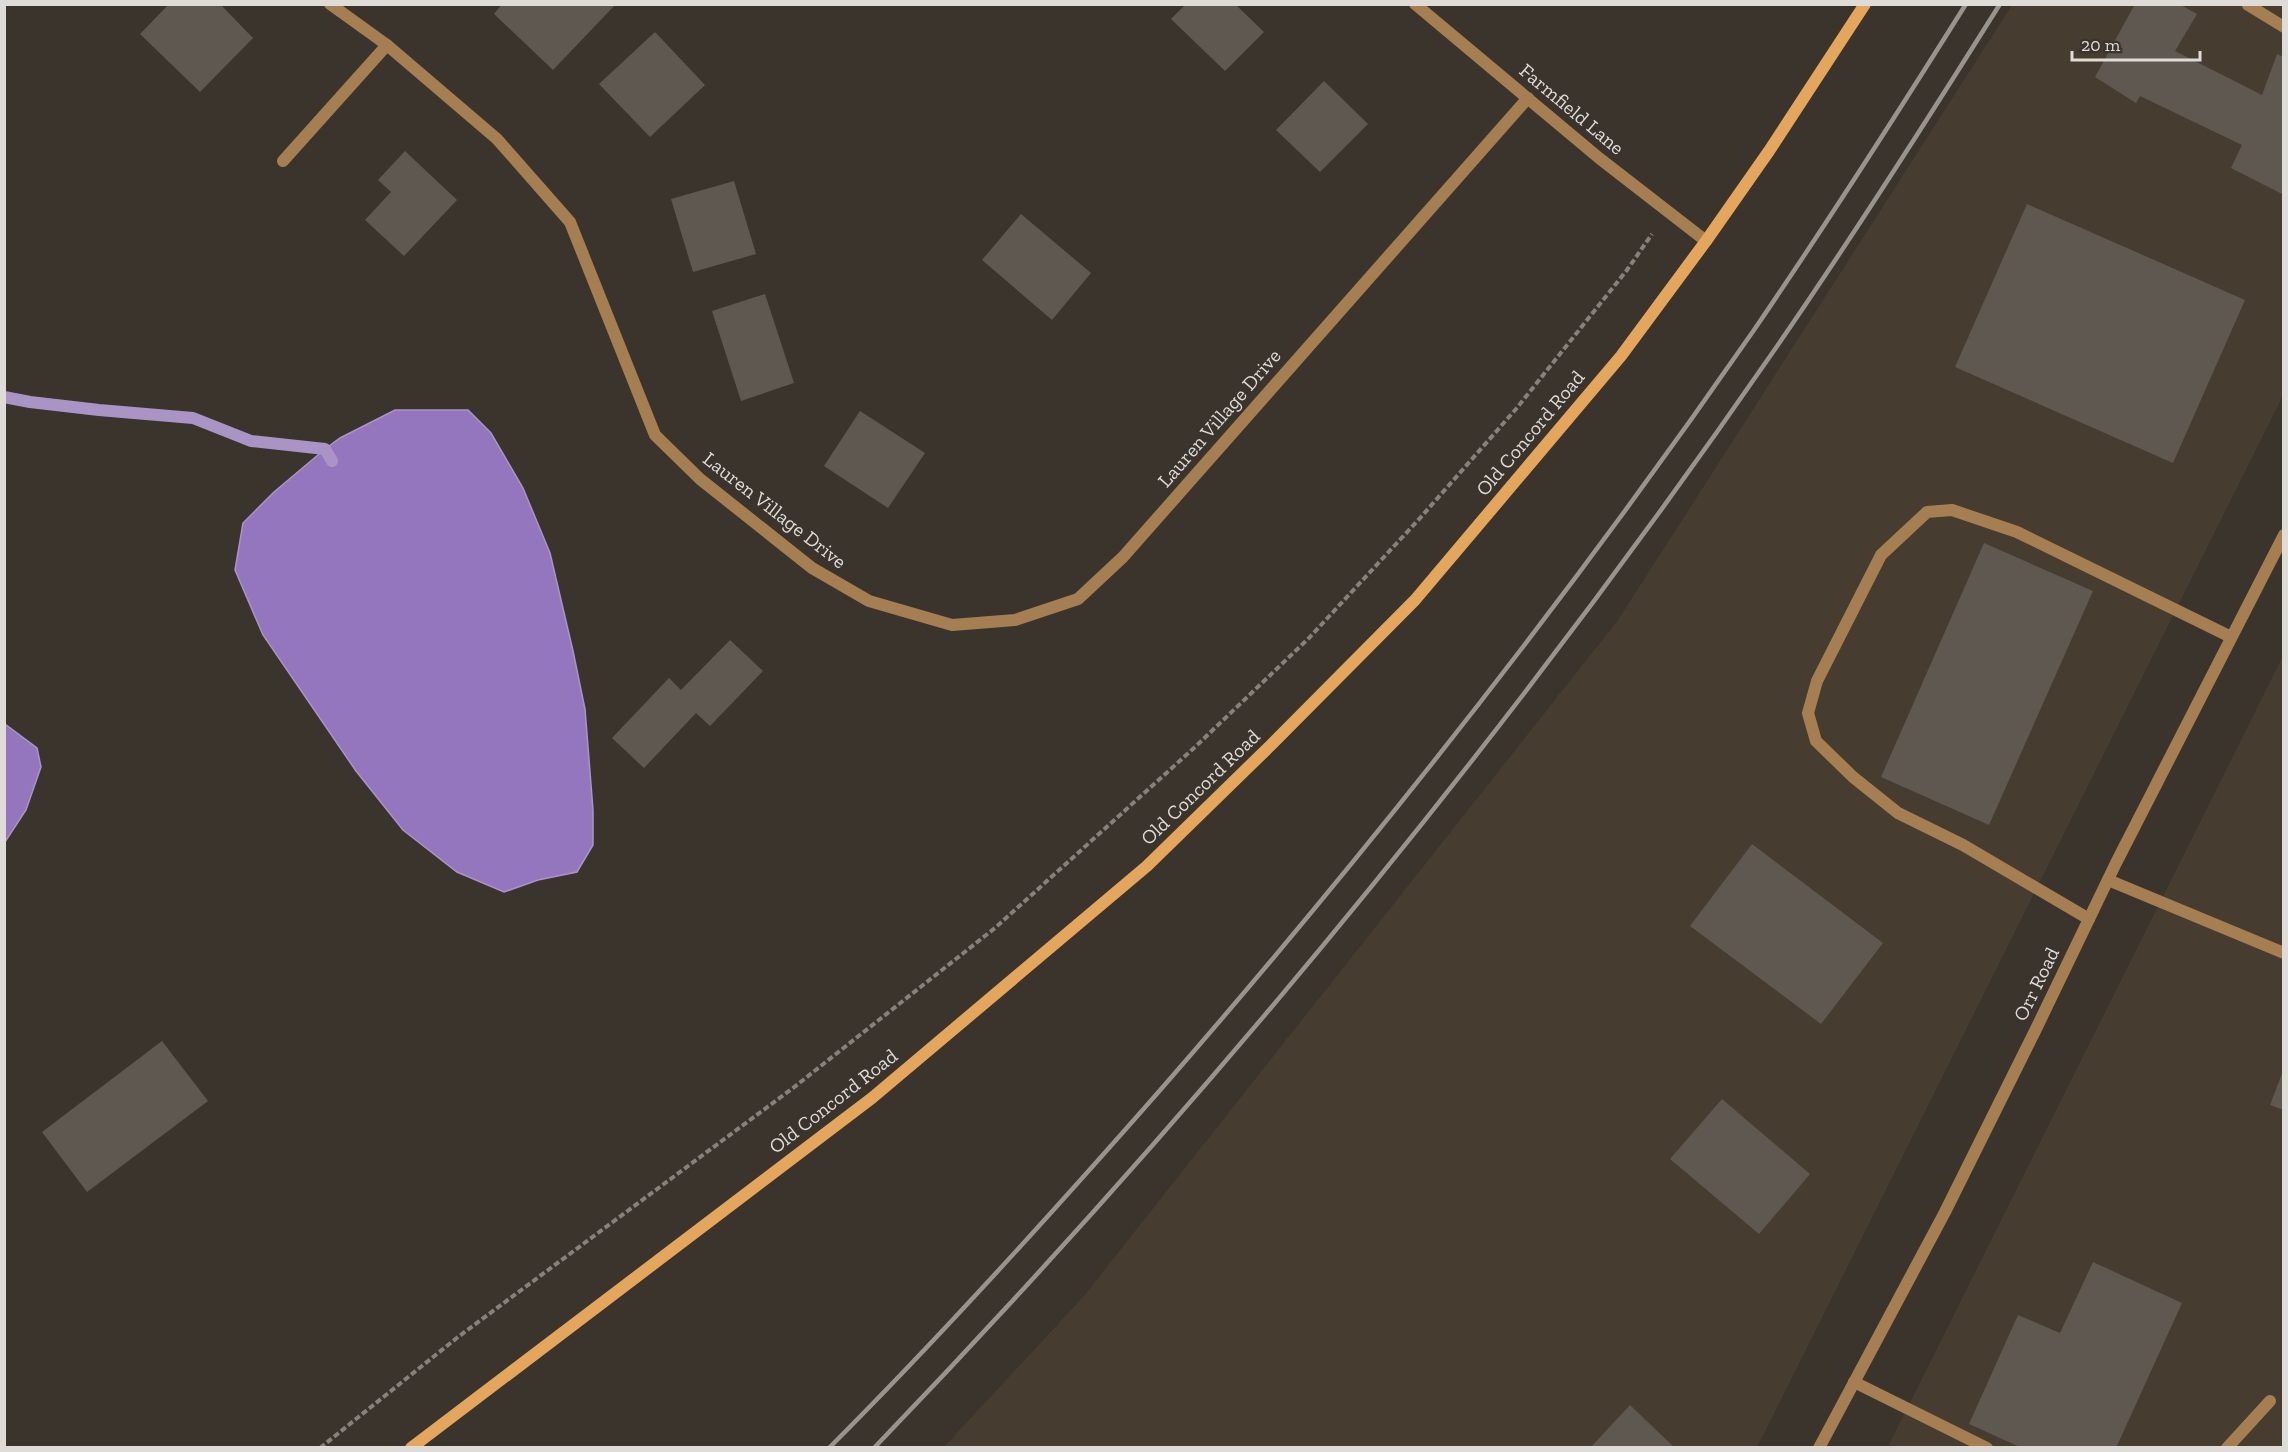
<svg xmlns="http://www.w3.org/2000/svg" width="2288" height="1452" font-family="'Zilla Slab',serif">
  <rect width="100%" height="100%" fill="#3a342d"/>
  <!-- built -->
  <g fill="#463c30">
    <path d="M2012,5H2283V395L1757,1447L943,1448L1083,1297L1618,620Z"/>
    <path d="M2283,656V1447H1888Z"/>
  </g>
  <!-- water -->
  <g fill="#9476be" stroke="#aa94c6" stroke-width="1.5">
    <path d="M395,410H468L491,433L523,488L550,553L573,651L585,709L593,810V845L577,872L538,880L504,892L457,872L403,830L356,771L263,635L235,570L243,523L274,492L325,449L340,438Z"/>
    <path d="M5,724L37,748L41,767L26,810L5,842Z"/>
  </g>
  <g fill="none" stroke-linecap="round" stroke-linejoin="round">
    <!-- stream -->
    <path stroke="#aa94c6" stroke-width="12" d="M4,397L30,402L99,410L193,418L251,441L325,449L332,461"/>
  </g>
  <!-- building -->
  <g fill="#5f5851">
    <path d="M169,4H220L253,38L200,92L140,34Z"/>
    <path d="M502,4H616L553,70L494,14Z"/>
    <path d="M1186,4H1235L1264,32L1225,71L1171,19Z"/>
    <path d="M2135,4H2179L2197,14L2175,51L2262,95L2277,54L2284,57V195L2231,168L2242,145L2140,96L2136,103L2095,77Z"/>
    <path d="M655,32L705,85L650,137L599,84Z"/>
    <path d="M1324,81L1368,124L1320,172L1276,130Z"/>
    <path d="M405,151L457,200L404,256L365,220L391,192L378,180Z"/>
    <path d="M734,181L756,254L693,272L671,199Z"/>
    <path d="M2027,204L2245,300L2173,463L1955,367Z"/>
    <path d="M1021,214L1091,273L1052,320L982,260Z"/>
    <path d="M765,294L794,383L741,401L712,311Z"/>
    <path d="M860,411L925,453L888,508L824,466Z"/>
    <path d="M1984,543L2093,591L1989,825L1881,777Z"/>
    <path d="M730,640L763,671L710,726L696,713L644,768L612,738L669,678L681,690Z"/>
    <path d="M1752,844L1883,943L1821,1024L1690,926Z"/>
    <path d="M162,1041L208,1101L87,1192L42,1132Z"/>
    <path d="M2283,1071H2284V1110L2270,1105Z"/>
    <path d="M1722,1099L1810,1174L1759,1234L1670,1159Z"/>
    <path d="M2093,1262L2182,1303L2116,1448H2022L1969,1424L2018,1315L2060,1333Z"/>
    <path d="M1630,1405L1675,1448H1590Z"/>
  </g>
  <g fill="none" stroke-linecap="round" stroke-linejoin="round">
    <!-- path -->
    <path stroke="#87817c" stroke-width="4" stroke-dasharray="6 3" stroke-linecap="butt" d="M320,1448L458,1337L793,1088L995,928L1194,748L1309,638L1421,517L1516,409L1627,270L1652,234"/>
    <!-- lane -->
    <g stroke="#a57e52" stroke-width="12">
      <path d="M2248,5L2284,27"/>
      <path d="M2108,880L2284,953"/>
      <path d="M2089,919L1963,845L1898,813L1853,777L1816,741L1808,713L1817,681L1881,555L1927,512L1952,510L2017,532L2231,637"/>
      <path d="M1854,1382L1987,1448"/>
      <path d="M2227,1448L2270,1401"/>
    </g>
    <!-- street -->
    <g stroke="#a57e52" stroke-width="12">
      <path d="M330,4L387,45L497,139L570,222L655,435L700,479L812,568L869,601L952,625L1015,620L1078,599L1123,557L1528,98"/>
      <path d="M1415,4L1599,158L1706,241"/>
      <path d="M283,161L387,45"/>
      <path d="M1819,1448L1945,1212L2036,1029L2116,863L2284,535"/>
    </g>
    <!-- secondary -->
    <path stroke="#e4a65d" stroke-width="12" d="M411,1448L872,1098L1147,866L1271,745L1415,600L1621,356L1706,241L1769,151L1865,4"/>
    <!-- rail -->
    <g stroke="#98938d" stroke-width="4.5">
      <path d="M829,1448C945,1332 1054,1211 1162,1088C1373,846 1571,594 1754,330C1827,223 1897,114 1966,4"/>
      <path d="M874,1448C1202,1107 1504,741 1773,352C1852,238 1926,122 2000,4"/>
    </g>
  </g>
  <g text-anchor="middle" stroke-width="4.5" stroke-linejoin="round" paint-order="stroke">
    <!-- street labels -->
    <g font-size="20" fill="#dfdbd7" stroke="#3a342d">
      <text transform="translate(1572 109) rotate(40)" y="7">Farmfield Lane</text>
      <text transform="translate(1219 418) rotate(-49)" y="7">Lauren Village Drive</text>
      <text transform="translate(1530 433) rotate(-50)" y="7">Old Concord Road</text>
      <text transform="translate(775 510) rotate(38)" y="7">Lauren Village Drive</text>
      <text transform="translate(1200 787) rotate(-44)" y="7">Old Concord Road</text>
      <text transform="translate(2036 984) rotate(-64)" y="7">Orr Road</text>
      <text transform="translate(833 1101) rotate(-38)" y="7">Old Concord Road</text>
    </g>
  </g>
  <!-- border -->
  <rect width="2288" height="1452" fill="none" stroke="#dfdbd7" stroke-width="12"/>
  <!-- scale -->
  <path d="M2072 51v9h128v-9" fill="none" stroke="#dfdbd7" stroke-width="3"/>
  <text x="2081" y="51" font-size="18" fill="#dfdbd7" stroke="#3a342d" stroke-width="4.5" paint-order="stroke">20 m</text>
</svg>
